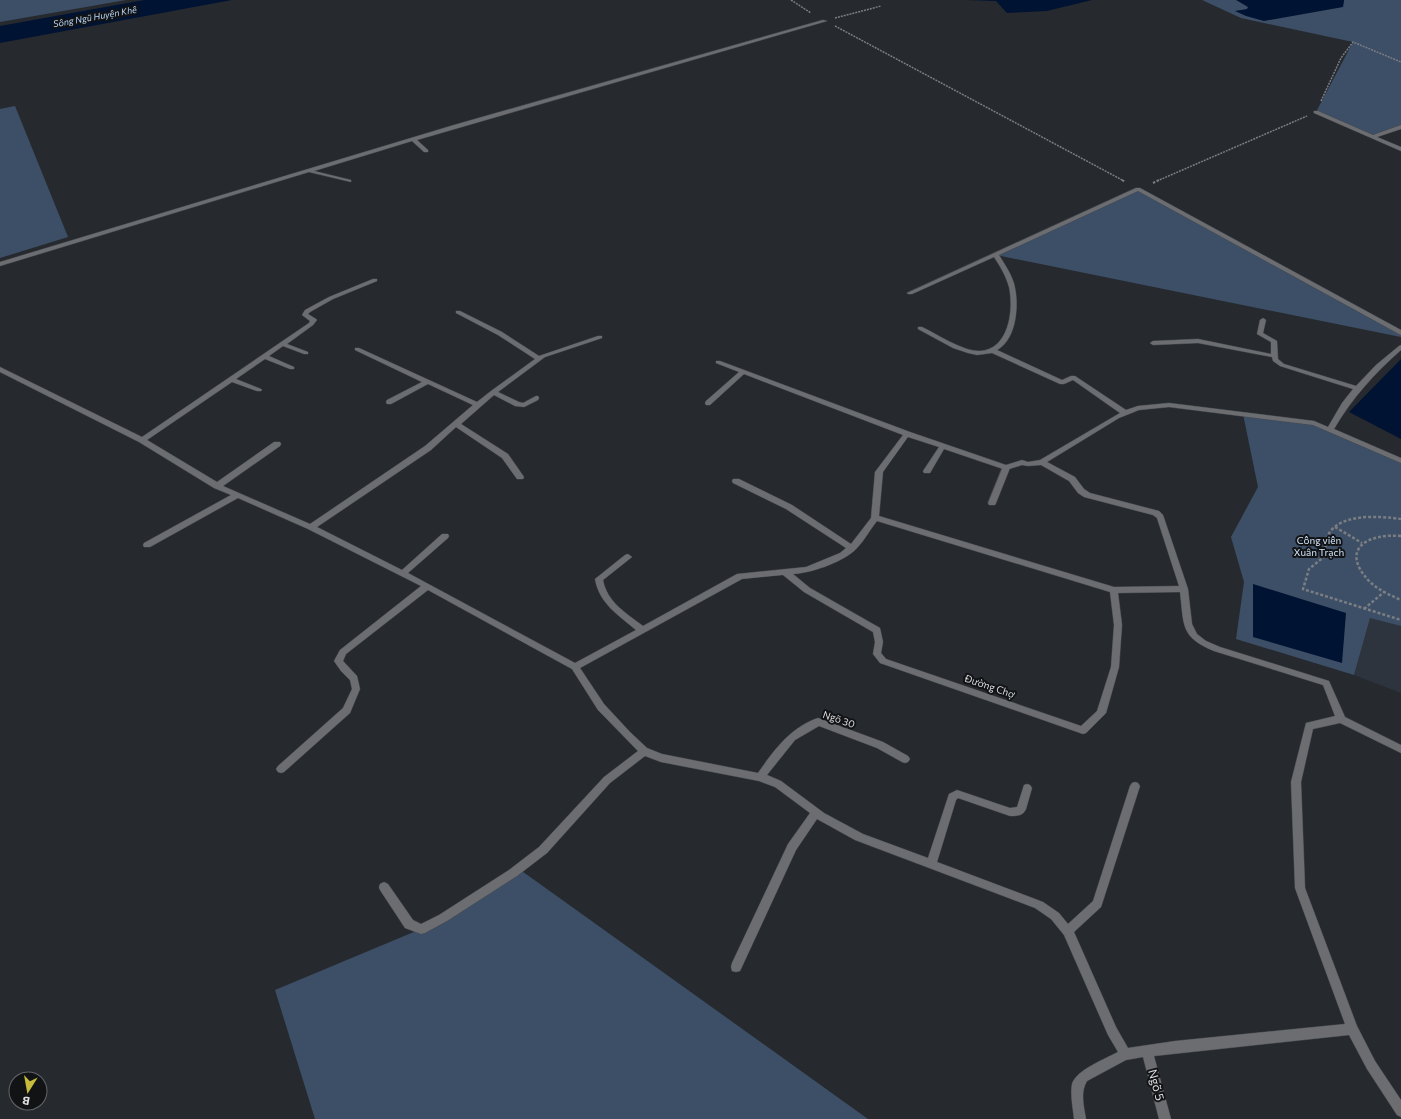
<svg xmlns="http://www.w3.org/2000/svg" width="1401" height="1119" font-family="Commissioner,sans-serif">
  <rect width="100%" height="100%" fill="#262a2f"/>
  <!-- built -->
  <path fill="#2d343e" d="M1370,617L1401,626V693L1354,675Z"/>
  <!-- green -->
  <g fill="#3d4f66">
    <path d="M0,0H126L0,22Z"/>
    <path d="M1202,0H1401V125L1374,136L1316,112L1353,42L1241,18Z"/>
    <path d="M15,106L68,237L0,258V109Z"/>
    <path d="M1138,189L1401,333V337L996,255Z"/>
    <path d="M1243,414L1314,423L1401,461V626L1370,618L1354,675L1236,639L1244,582L1231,537L1258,487Z"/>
    <path d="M519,869L868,1119H315L275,990L421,929Z"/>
  </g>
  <!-- water -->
  <g fill="#001332">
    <path d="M144,0H232L0,43V26Z"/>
    <path d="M966,0H1092L1047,11L1007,13L996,1Z"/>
    <path d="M1236,0H1344V1L1343,7L1264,21L1246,16L1235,11L1247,9L1248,7Z"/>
    <path d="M1401,359V439L1349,412Z"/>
    <path d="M1253,584L1346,613L1342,663L1253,637Z"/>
  </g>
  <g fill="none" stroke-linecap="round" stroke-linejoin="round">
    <defs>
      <g id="service">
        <path d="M823,20L827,21L417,140L428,150V152H424L412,141L314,171L351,180V182L309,172L0,266V262L454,125Z"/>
        <path d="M1003,466H1009L1010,468L996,503L995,505H989L988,503Z"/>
      </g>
      <g id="minor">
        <path d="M1314,111H1318L1373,135L1401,125V129L1377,137L1401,147V151L1314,113Z"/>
        <path d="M1136,188H1140L1401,330V335L1399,334L1138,191L999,255C1005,265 1013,276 1015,288C1019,307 1016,340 997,350L1062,380L1071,376H1075L1126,410L1138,406L1169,403L1314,421L1328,427L1342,403L1353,389L1280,366L1273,361L1272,357L1198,343L1153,345L1150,343L1153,341L1198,339L1271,354V342L1257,334L1260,320L1263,318L1266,320L1263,333L1277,341L1278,359L1284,364L1356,386L1376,365L1399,346L1401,345V350C1374,374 1352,398 1334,429L1401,458V463L1313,425L1169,407L1139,410L1119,418L1047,462L1075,477L1084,489L1090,493L1159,511L1163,515L1188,589L1192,624L1197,634L1206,641L1220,647L1329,681L1345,717L1401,745V753L1340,723L1313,729L1301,782L1305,888L1357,1026L1375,1061L1401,1100V1117L1397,1115L1367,1069L1349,1035L1154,1056L1171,1119H1159L1143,1057L1126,1060L1087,1081C1080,1092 1084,1107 1086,1119H1074C1073,1108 1070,1095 1072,1084C1076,1070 1105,1059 1118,1052L1108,1035L1064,935L1051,919L1035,908L855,840L817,819L796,850L740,971L736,972L732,971L731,967L732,963L788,844L810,813L775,787L759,781L661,762L645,756L610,783L547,853L517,876L447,921L425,933L421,934L405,928L380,890L379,887L380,884L384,882L388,884L413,920L421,924L439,915L509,870L539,847L604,777L638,751L598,710L572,669L428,590L346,654L343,661L357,676L360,689L350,713L284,772L281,773L278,772L276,769L278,766L343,708L352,689L350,680L341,671L334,661L340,650L421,586L308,529L238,498L150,547H144L143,545L144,543L231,495L214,488L139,442L0,372V367L2,368L142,437L309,323L310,321L302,315L305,310L329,297L373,279H377V281L333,299L310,312L308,314L316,319L317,320L313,325L287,344L308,352V354H304L283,346L269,356L294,367V369H290L265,359L236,379L261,389L262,390L261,391H257L232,382L147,440L217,482L274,442H280L281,444L280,446L223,486L310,524L425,446L473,405L428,384L391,404H387L386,402L387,400L422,382L355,350V348H359L477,402L491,391L535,359L498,335L456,313V311H460L502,332L539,356L598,336H602V338L545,357L498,392L519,402L523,403L536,396H538L539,398L538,400L524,407L515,406L494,395L461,424L508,454L524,477L523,479H517L502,458L456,427L431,450L317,527L402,570L442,534H448L449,536L448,538L408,573L575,663L636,630C618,615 599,603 595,579L625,555L628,554L632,557L603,580C607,602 626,613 643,626L737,574L806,567L840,553L846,548L786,509L733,483L732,481L733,479H739L792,505L851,544L871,518L875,472L903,435L744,374L710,405H706L705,403L706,401L739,372L716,363V361H720L910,432L1006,465L1022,460L1028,462L1040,460L1120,413L1073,380L1064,384H1060L992,353L977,355L968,353L953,348L918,329V327H922C937,334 962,351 979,351C1009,350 1014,310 1009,287C1006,276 1000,266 994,257L912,294H908L907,293ZM908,437L939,447L923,471L924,473H930L944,449L1006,470L1022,465L1028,466L1041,465L1069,481L1078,493L1084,497L1153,515L1157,518L1179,586L1114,587L879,516L883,472ZM877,521L1110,592L1114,625L1111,667L1097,711L1081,726L886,659L881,653L883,642L880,628L810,588L793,574C811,573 840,563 854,551C863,543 869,531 877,521ZM783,575L804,592L873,632L875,642L873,654L880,663L1083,734L1086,733L1106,713L1119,667L1122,625L1118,593L1180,592C1184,625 1180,637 1214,651L1323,685L1335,716L1306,723L1291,782L1295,888L1345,1024L1175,1041L1128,1048L1116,1027L1074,932L1101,907L1102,904L1140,786L1138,783L1135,782L1132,783L1130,786L1093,901L1068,924L1059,913L1043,902L937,862L956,800L958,798L1010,816C1017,816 1023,816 1026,809L1032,788L1030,785L1027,784L1024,785L1017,807L1010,808L957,790L949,794L928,858L863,834L824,813L781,781L767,775L795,740L819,726L877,748L902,762L905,763L908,762L910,759L908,756L883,742L818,718C791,727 774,750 758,773L662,754L647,748L630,732L604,704L580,668L742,579Z"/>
      </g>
    </defs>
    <!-- service casing -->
    <use href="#service" stroke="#43474c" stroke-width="1"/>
    <!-- minor casing -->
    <use href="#minor" stroke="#43474c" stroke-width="1"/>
    <!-- path-far2 -->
    <g stroke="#7a7d82" stroke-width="1.5" stroke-dasharray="2 1" stroke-linecap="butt">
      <path d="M791,0L811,13"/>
      <path d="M835,18L881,6"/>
      <path d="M835,26L1124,181"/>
      <path d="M1321,101L1341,58L1353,42L1401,62"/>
      <path d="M1157,181L1307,116"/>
    </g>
    <!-- path-far1 -->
    <g stroke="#7a7d82" stroke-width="2" stroke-dasharray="2.5 1.5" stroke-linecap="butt">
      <path d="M1122,180L1125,182"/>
      <path d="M1153,183L1159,180"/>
    </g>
    <!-- path -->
    <g stroke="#7a7d82" stroke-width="2.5" stroke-dasharray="3 2" stroke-linecap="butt">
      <path d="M1401,519C1379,516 1334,512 1326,540C1325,545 1326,551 1325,556L1309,569L1303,589L1401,620"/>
      <path d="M1335,527L1362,543"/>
      <path d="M1401,536C1368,533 1339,549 1369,581C1378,590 1390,595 1401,600"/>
      <path d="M1364,609L1384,592"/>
    </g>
    <!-- service -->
    <use href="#service" fill="#6b6d70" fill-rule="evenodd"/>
    <!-- minor -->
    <use href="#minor" fill="#6b6d70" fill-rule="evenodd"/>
  </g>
  <g text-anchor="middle" stroke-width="4" stroke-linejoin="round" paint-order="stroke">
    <!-- far-water labels -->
    <g font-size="9" font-style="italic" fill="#b9d7fb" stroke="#111315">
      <text transform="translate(95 17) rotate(-10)" y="3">Sông Ngũ Huyện Khê</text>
    </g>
    <!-- park labels -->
    <g font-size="10" fill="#d0e4fc" stroke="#111315">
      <text x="1319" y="544">Công viên<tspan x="1319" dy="12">Xuân Trạch</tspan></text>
    </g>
    <!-- street labels -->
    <g font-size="10" fill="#dcdee2" stroke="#111315">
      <text transform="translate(990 686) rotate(19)" y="4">Đường Chợ</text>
      <text transform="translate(839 719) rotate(19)" y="4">Ngõ 30</text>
    </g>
    <!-- near-street labels -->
    <g font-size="12" fill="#dcdee2" stroke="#111315">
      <text transform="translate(1156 1085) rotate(75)" y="4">Ngõ 5</text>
    </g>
  </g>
  <!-- north arrow -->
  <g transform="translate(28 1091) rotate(191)"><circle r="19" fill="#111315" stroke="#626467"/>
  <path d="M0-3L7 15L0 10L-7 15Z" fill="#c6bb3c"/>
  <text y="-6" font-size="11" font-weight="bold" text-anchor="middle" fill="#dcdee2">B</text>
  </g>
</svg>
